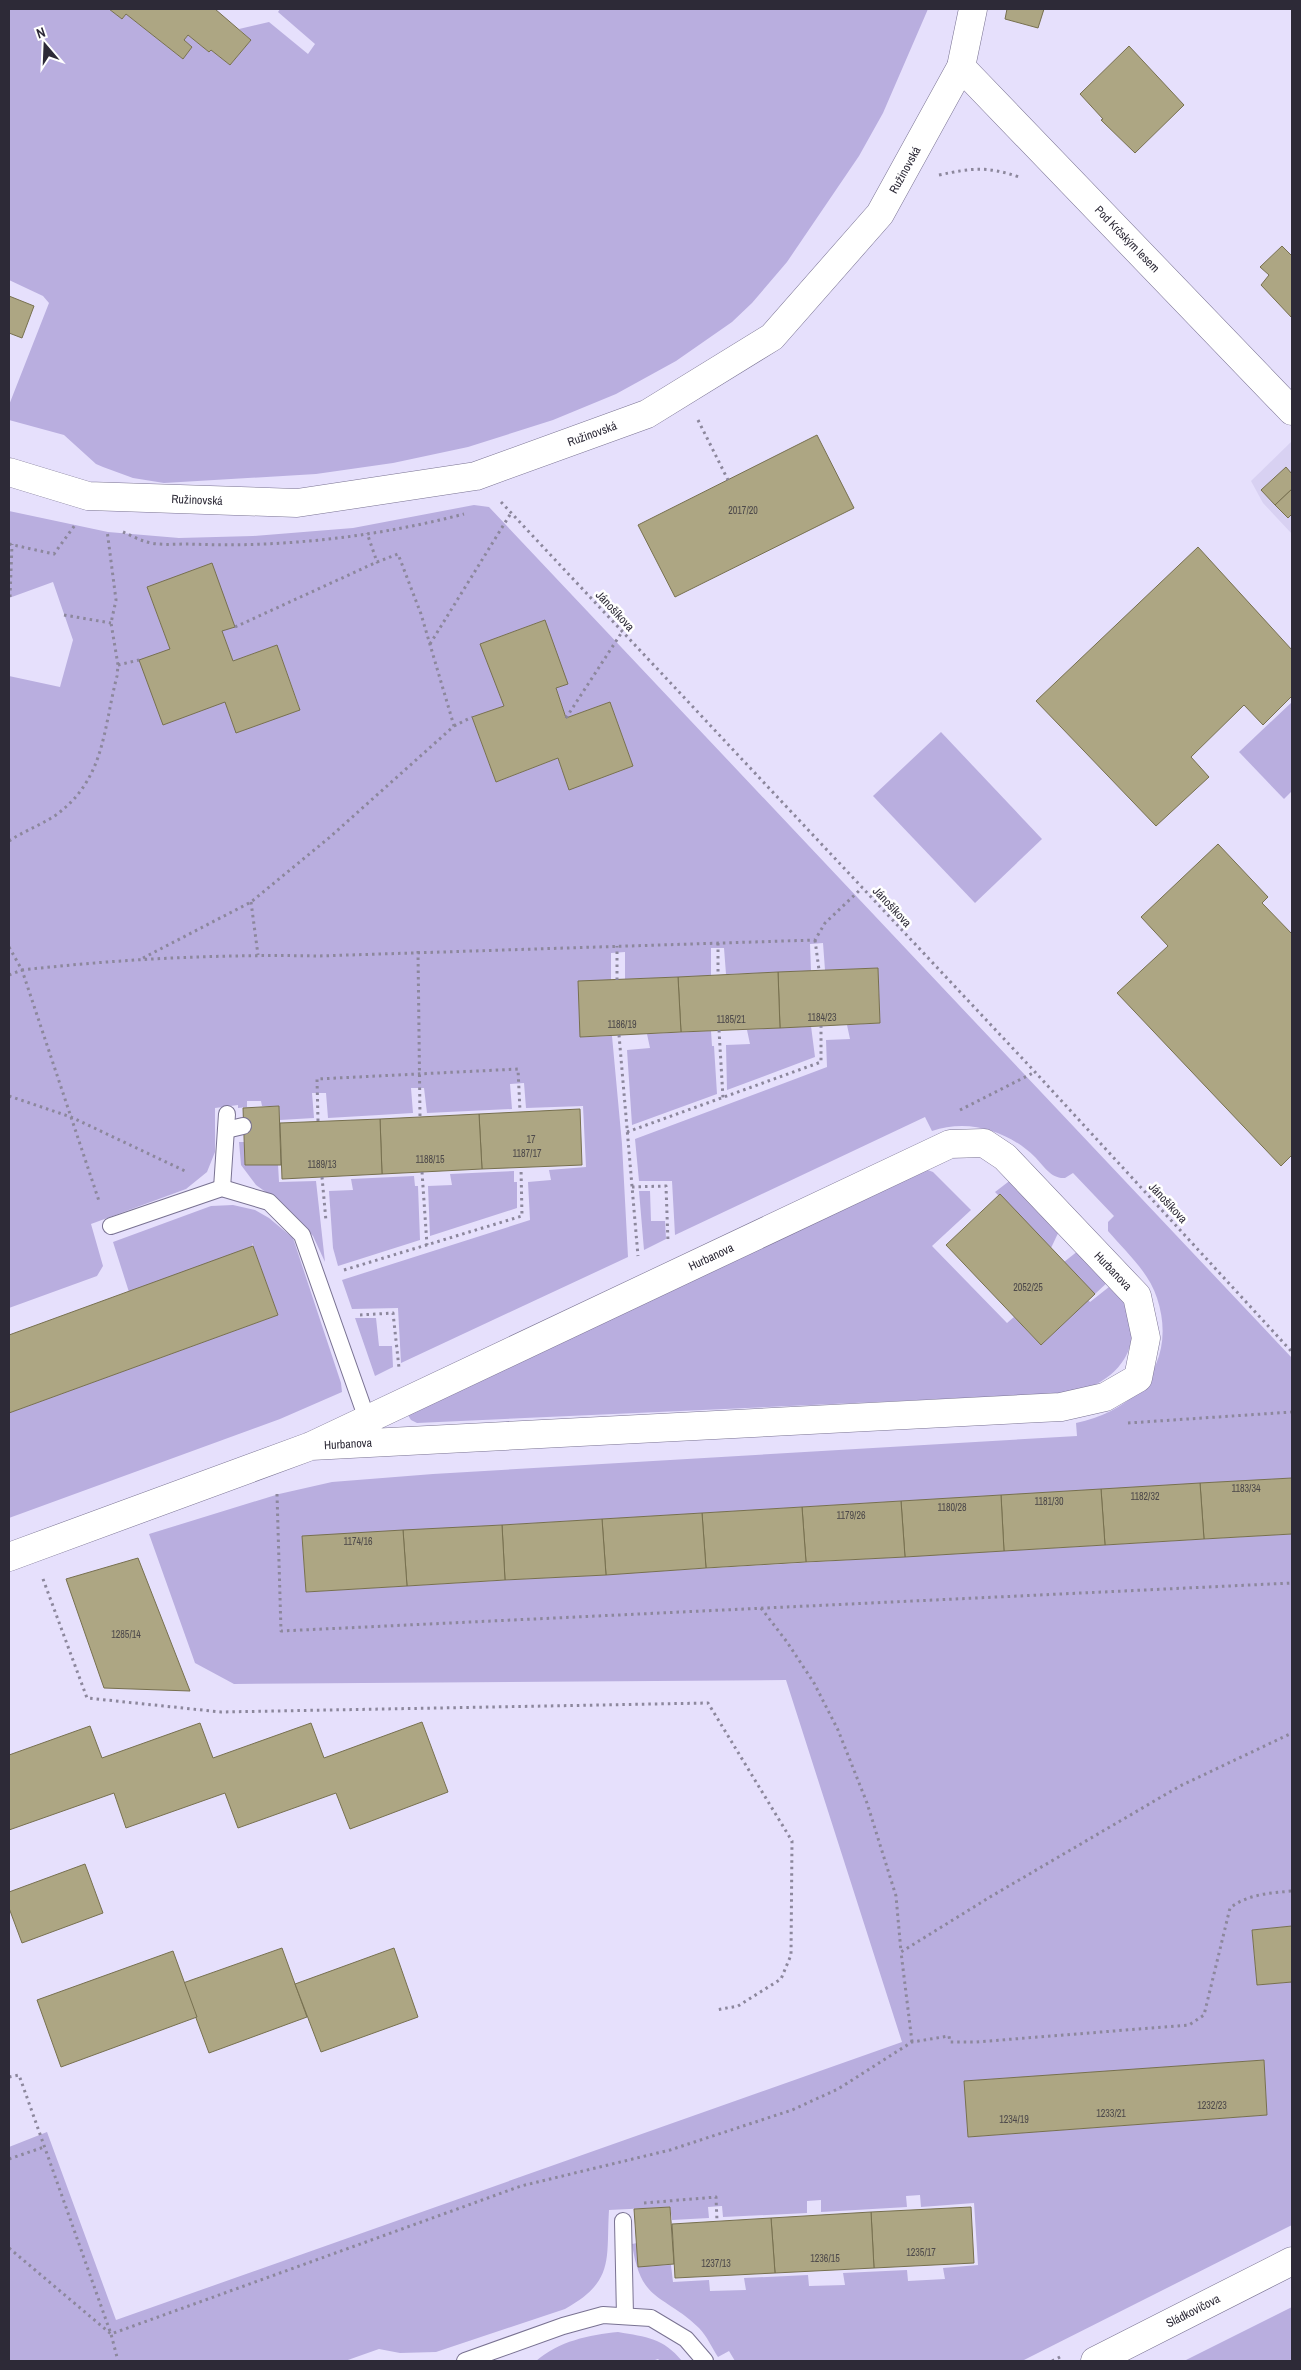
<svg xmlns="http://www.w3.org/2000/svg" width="1301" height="2370" font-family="'Archivo Narrow',sans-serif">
  <rect width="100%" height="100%" fill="#e6e0fc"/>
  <!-- built -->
  <path fill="#d8d1f2" d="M1292,441V534L1263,503L1251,481Z"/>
  <!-- green -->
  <g fill="#b9aedf" fill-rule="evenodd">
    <path d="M9,9H109L122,19L126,14L183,59L192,47L184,40L188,35L209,52L211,50L230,65L251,40L239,29L269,22L308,54L315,44L278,12L280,9H928L883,113L859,156L787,262L752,303L732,322L676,361L616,394L553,420L468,447L393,463L316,474L164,483L133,478L103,467L96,464L64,435L9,420V405L49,303L43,296L9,280Z"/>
    <path d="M474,505L489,507L1292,1358V1478L302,1537L306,1592L1292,1534V1926L1252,1930L1257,1985L1292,1982V2225L1022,2361H735L729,2351L718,2357C712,2348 707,2336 699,2328C663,2293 641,2304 632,2244L637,2243L638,2266L671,2265L673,2282L709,2280L710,2291L746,2290L744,2278L808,2275L809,2286L845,2285L843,2273L907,2270L908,2281L945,2279L943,2268L978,2265L974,2203L921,2207L920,2195L906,2196L907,2207L821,2212V2200L807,2201V2213L723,2217L722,2206L708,2207L709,2218L672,2220L670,2207L609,2210C606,2260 615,2281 565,2309L436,2352L400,2353L379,2349L345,2361H9V2147L47,2132L116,2320L902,2042L786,1680L234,1684L195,1663L149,1534L279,1494L332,1482L433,1474L1077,1436L1076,1423C1138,1411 1178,1361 1157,1298C1149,1272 1125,1251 1108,1231V1222L1114,1216L1073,1173L1065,1178C1051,1179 1044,1166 1035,1157C1008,1131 969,1118 932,1131L925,1117L675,1235L672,1181H639L635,1139L827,1067L826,1040L850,1039L847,1025L880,1023L878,968L825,970L823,943L810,944L811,971L726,974L724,948H711V976L625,979V952L611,953V980L580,1037L612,1036L622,1144L628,1257L401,1363L398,1308L352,1309L342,1280L530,1220L528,1182L551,1180L549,1170L586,1167L583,1106L526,1108L524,1083L510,1084L512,1109L427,1113L424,1088H411L413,1113L328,1118L326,1093H312L314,1118L280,1120L279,1106H262L261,1101H247V1107L238,1108V1105L215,1108V1152L207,1172L186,1189L91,1224L103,1266L97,1276L9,1308V676L60,687L73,640L53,582L9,598V511L108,532L179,538L253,536L353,528ZM147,587L234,627L222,631L233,661L277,645L300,709L225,702L170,649ZM545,620L567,684L556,688L566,718L610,702L633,766L569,789L558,758L496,782L472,717L504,706L481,644ZM1264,2060L1267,2115L968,2137L965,2081Z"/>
    <path d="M1292,702V791L1284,799L1239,752Z"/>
    <path d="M941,732L1042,839L975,903L873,796Z"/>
    <path d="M811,1026L815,1057L727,1090L726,1045L750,1044L747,1030Z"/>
    <path d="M711,1031L712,1046H714L717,1094L632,1125L627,1050L650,1048L647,1034Z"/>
    <path d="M239,1142H244L245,1165L278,1164L279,1182L316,1181L325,1262L313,1236L284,1205L256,1185L241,1165Z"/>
    <path d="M925,1169L933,1172L971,1210L932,1246L1007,1323L1014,1317L1041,1345L1088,1300L1090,1302L1114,1283C1118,1289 1124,1295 1127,1302C1130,1308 1130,1315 1131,1321C1138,1359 1107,1384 1074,1393L417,1423L411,1420L406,1412Z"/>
    <path d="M514,1171V1182H517V1208L430,1236L428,1186L452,1185L450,1174Z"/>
    <path d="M414,1176L415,1186H418L420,1240L338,1266L333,1248L329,1191L353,1190L351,1179Z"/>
    <path d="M1012,1179L1061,1227L1051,1248L995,1192Z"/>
    <path d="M639,1191H650L651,1221H665L666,1239L644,1250Z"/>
    <path d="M233,1205L255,1210L269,1218L293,1238L341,1383L342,1392L280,1419L9,1518V1413L278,1315L252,1243V1247L129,1292L113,1242L211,1206Z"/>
    <path d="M1083,1247L1111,1279L1095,1294L1064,1262Z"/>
    <path d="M355,1318H376L379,1346H392L393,1367L375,1376Z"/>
    <path d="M1292,2307V2361H1183H1184Z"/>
    <path d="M618,2332C647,2337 663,2338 682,2361H660L658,2359L652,2361H536C559,2341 589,2335 618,2332Z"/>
  </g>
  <!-- building -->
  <g fill="#ada683" stroke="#77704f">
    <path d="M109,9H215L251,40L230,65L211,50L209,52L188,35L184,40L192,47L183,59L126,14L122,19Z"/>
    <path d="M1007,9H1044L1038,28L1005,19Z"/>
    <path d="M1129,46L1184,105L1135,153L1101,120L1103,119L1080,94Z"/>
    <path d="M1282,246L1291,255L1292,253V318L1261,285L1269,275L1260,267Z"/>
    <path d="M9,296L34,306L22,338L9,333Z"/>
    <path d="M817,435L854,508L675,597L638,525Z"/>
    <path d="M1286,467L1292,474V489L1275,505L1261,490Z"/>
    <path d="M1292,489V514L1288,518L1275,505Z"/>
    <path d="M1198,547L1292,650V696L1263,725L1244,705L1191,757L1209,777L1156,826L1036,701Z"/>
    <path d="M212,563L235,627L222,631L233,661L277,645L300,710L236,733L225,702L163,725L139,660L170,649L147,587Z"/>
    <path d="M545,620L568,684L556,688L566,718L610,702L633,766L569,790L558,758L496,782L472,717L504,706L480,644Z"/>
    <path d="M1218,844L1268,897L1262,903L1292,934V1155L1281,1166L1117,993L1168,946L1141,917Z"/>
    <path d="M878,968L880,1023L780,1028L778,972Z"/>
    <path d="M778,972L780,1028L681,1032L678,977Z"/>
    <path d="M678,977L681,1032L580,1037L578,981Z"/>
    <path d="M279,1106L281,1165H245L243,1108Z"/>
    <path d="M580,1109L582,1165L482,1169L479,1114Z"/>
    <path d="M479,1114L482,1169L382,1174L380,1119Z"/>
    <path d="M380,1119L382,1174L282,1179L280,1123Z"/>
    <path d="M1000,1194L1095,1294L1041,1345L946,1245Z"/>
    <path d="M253,1246L278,1315L9,1413V1335Z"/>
    <path d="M1292,1478V1534L1204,1539L1200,1483Z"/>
    <path d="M1200,1483L1204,1539L1105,1545L1101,1489Z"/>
    <path d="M1101,1489L1105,1545L1004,1551L1001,1495Z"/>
    <path d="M1001,1495L1004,1551L905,1557L901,1501Z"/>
    <path d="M901,1501L905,1557L806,1562L802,1507Z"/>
    <path d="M802,1507L806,1562L706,1568L702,1513Z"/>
    <path d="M702,1513L706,1568L606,1575L602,1519Z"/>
    <path d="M602,1519L606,1575L505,1580L502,1525Z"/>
    <path d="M502,1525L505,1580L407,1586L403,1530Z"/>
    <path d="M403,1530L407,1586L306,1592L302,1536Z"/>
    <path d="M138,1558L190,1691L104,1688L66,1579Z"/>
    <path d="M422,1722L448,1792L350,1829L336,1793L238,1828L225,1793L126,1828L114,1793L9,1830V1755L90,1726L102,1758L200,1723L213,1758L311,1723L324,1758Z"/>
    <path d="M85,1864L103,1913L22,1943L9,1908V1892Z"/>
    <path d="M1292,1926V1982L1257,1985L1252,1930Z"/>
    <path d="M282,1948L307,2017L209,2053L183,1983Z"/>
    <path d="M394,1948L418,2017L321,2052L295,1984Z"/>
    <path d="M173,1951L197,2017L61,2067L37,2000Z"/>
    <path d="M1264,2060L1267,2115L968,2137L964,2081Z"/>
    <path d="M670,2207L674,2264L638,2267L634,2209Z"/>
    <path d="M971,2207L974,2263L874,2268L871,2212Z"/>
    <path d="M871,2212L874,2268L775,2273L771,2218Z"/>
    <path d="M771,2218L775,2273L675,2278L672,2224Z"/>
  </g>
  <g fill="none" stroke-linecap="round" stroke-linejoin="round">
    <defs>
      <g id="service">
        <path d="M226,1130L243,1126"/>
        <path d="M222,1188L227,1114"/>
        <path d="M111,1226L222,1188L269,1202L302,1235L367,1419"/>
        <path d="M623,2221L625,2316"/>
        <path d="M465,2361L563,2326L603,2315L651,2318L686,2339L705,2361"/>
      </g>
      <g id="minor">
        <path d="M961,67L1292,411"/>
        <path d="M9,472L88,496L297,503L476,476L647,414L772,337L880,214L961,67L973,9"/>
        <path d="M9,1557L311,1446L950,1144L984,1143L1005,1157L1137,1296L1146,1338L1138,1378L1105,1397L1061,1407L311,1446"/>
        <path d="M1095,2361L1292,2261"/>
      </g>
    </defs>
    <!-- service casing -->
    <use href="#service" stroke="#797292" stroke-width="18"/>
    <!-- minor casing -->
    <use href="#minor" stroke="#797292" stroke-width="29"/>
    <!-- path -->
    <g stroke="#8c879c" stroke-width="3" stroke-dasharray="2.5 4" stroke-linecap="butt">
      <path d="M939,175C972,168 987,166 1019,177"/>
      <path d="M698,420L728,480"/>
      <path d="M501,502L1035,1072L1292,1352"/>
      <path d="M123,532C130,535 137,539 144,541C157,546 175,544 189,544C281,548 376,537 464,514"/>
      <path d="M9,544L54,554L75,525"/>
      <path d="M10,597L12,544"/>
      <path d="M64,615L111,623"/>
      <path d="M235,627L377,562"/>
      <path d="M430,644L511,513"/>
      <path d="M118,665L139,660"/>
      <path d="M566,718L622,632"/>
      <path d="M454,726L472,717"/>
      <path d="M9,841C24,831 41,825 56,815C105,779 103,730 117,676L118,665L111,623L116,600L107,530"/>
      <path d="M251,902L258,955"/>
      <path d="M815,940L819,970"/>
      <path d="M718,943V975"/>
      <path d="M9,947L22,970C120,959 219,954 318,956L815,940L825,923L862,888"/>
      <path d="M418,951L420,1117"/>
      <path d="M143,958L251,902L330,837L454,726L421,614L398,554L377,562L367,533"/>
      <path d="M9,975L22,970L99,1201"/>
      <path d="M617,980V946"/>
      <path d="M719,1030L723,1098"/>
      <path d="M619,1035L638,1256"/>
      <path d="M9,1096L71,1117L185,1171"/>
      <path d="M960,1110L1035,1072"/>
      <path d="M318,1121L317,1079L518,1069L520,1111"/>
      <path d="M627,1132L821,1062V1026"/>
      <path d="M422,1172L427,1245"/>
      <path d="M322,1177L326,1221"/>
      <path d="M632,1187L666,1186L668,1242"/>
      <path d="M344,1270L522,1216L521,1168"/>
      <path d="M360,1315L393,1313L399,1368"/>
      <path d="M1128,1423L1292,1412"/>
      <path d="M277,1494L281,1631L1292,1583"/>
      <path d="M43,1579L87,1698L221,1712L708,1703L792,1841L791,1955L781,1979L738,2006L716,2010"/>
      <path d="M761,1608L787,1642L814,1683L838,1730L867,1803L896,1896L901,1952"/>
      <path d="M912,2042L901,1952L990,1897L1180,1786L1292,1733"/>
      <path d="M9,2077L19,2075L111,2334L118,2361"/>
      <path d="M9,2159L44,2147"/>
      <path d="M644,2203L716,2197L717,2221"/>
      <path d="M9,2248L111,2334L521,2186L670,2150L792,2110L838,2089L912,2042L949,2036L950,2042H976L1189,2025L1204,2015L1230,1908C1248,1894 1270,1893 1292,1891"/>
      <path d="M1052,2361L1062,2356"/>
    </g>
    <!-- service -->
    <use href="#service" stroke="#fff" stroke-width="16"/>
    <!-- minor -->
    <use href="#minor" stroke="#fff" stroke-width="28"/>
  </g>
  <g text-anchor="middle" stroke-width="5" stroke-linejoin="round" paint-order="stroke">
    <!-- number labels -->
    <g font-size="10" fill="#4d494a">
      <text x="743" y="514">2017/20</text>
      <text x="822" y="1021">1184/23</text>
      <text x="731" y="1023">1185/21</text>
      <text x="622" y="1028">1186/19</text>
      <text x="531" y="1143">17</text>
      <text x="527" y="1157">1187/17</text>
      <text x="430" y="1163">1188/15</text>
      <text x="322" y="1168">1189/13</text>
      <text x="1028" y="1291">2052/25</text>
      <text x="1246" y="1492">1183/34</text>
      <text x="1145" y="1500">1182/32</text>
      <text x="1049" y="1505">1181/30</text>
      <text x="952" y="1511">1180/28</text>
      <text x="851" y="1519">1179/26</text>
      <text x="358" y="1545">1174/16</text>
      <text x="126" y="1638">1285/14</text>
      <text x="1212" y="2109">1232/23</text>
      <text x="1111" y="2117">1233/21</text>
      <text x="1014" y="2123">1234/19</text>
      <text x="921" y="2256">1235/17</text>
      <text x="825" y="2262">1236/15</text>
      <text x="716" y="2267">1237/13</text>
    </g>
    <!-- street labels -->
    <g font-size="12" fill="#2d2a37" stroke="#fff">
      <text transform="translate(905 170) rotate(-61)" y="4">Ružinovská</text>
      <text transform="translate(1127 239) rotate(46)" y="4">Pod Krčským lesem</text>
      <text transform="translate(592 434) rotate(-20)" y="4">Ružinovská</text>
      <text transform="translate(197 500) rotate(2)" y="4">Ružinovská</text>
      <text transform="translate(615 611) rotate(47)" y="4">Jánošíkova</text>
      <text transform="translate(892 907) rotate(47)" y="4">Jánošíkova</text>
      <text transform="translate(1168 1203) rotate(47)" y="4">Jánošíkova</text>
      <text transform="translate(711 1257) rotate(-25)" y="4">Hurbanova</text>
      <text transform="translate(1113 1271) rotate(46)" y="4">Hurbanova</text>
      <text transform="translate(348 1444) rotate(-3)" y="4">Hurbanova</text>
      <text transform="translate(1193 2311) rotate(-27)" y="4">Sládkovičova</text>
    </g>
  </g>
  <!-- border -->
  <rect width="1301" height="2370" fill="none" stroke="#2d2a37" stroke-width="20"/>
  <!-- north arrow -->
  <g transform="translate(45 45) rotate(341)" stroke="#ffffff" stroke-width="4" paint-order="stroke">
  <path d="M0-4L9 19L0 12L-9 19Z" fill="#2d2a37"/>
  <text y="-8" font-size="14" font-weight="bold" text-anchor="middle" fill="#2d2a37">N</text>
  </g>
</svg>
